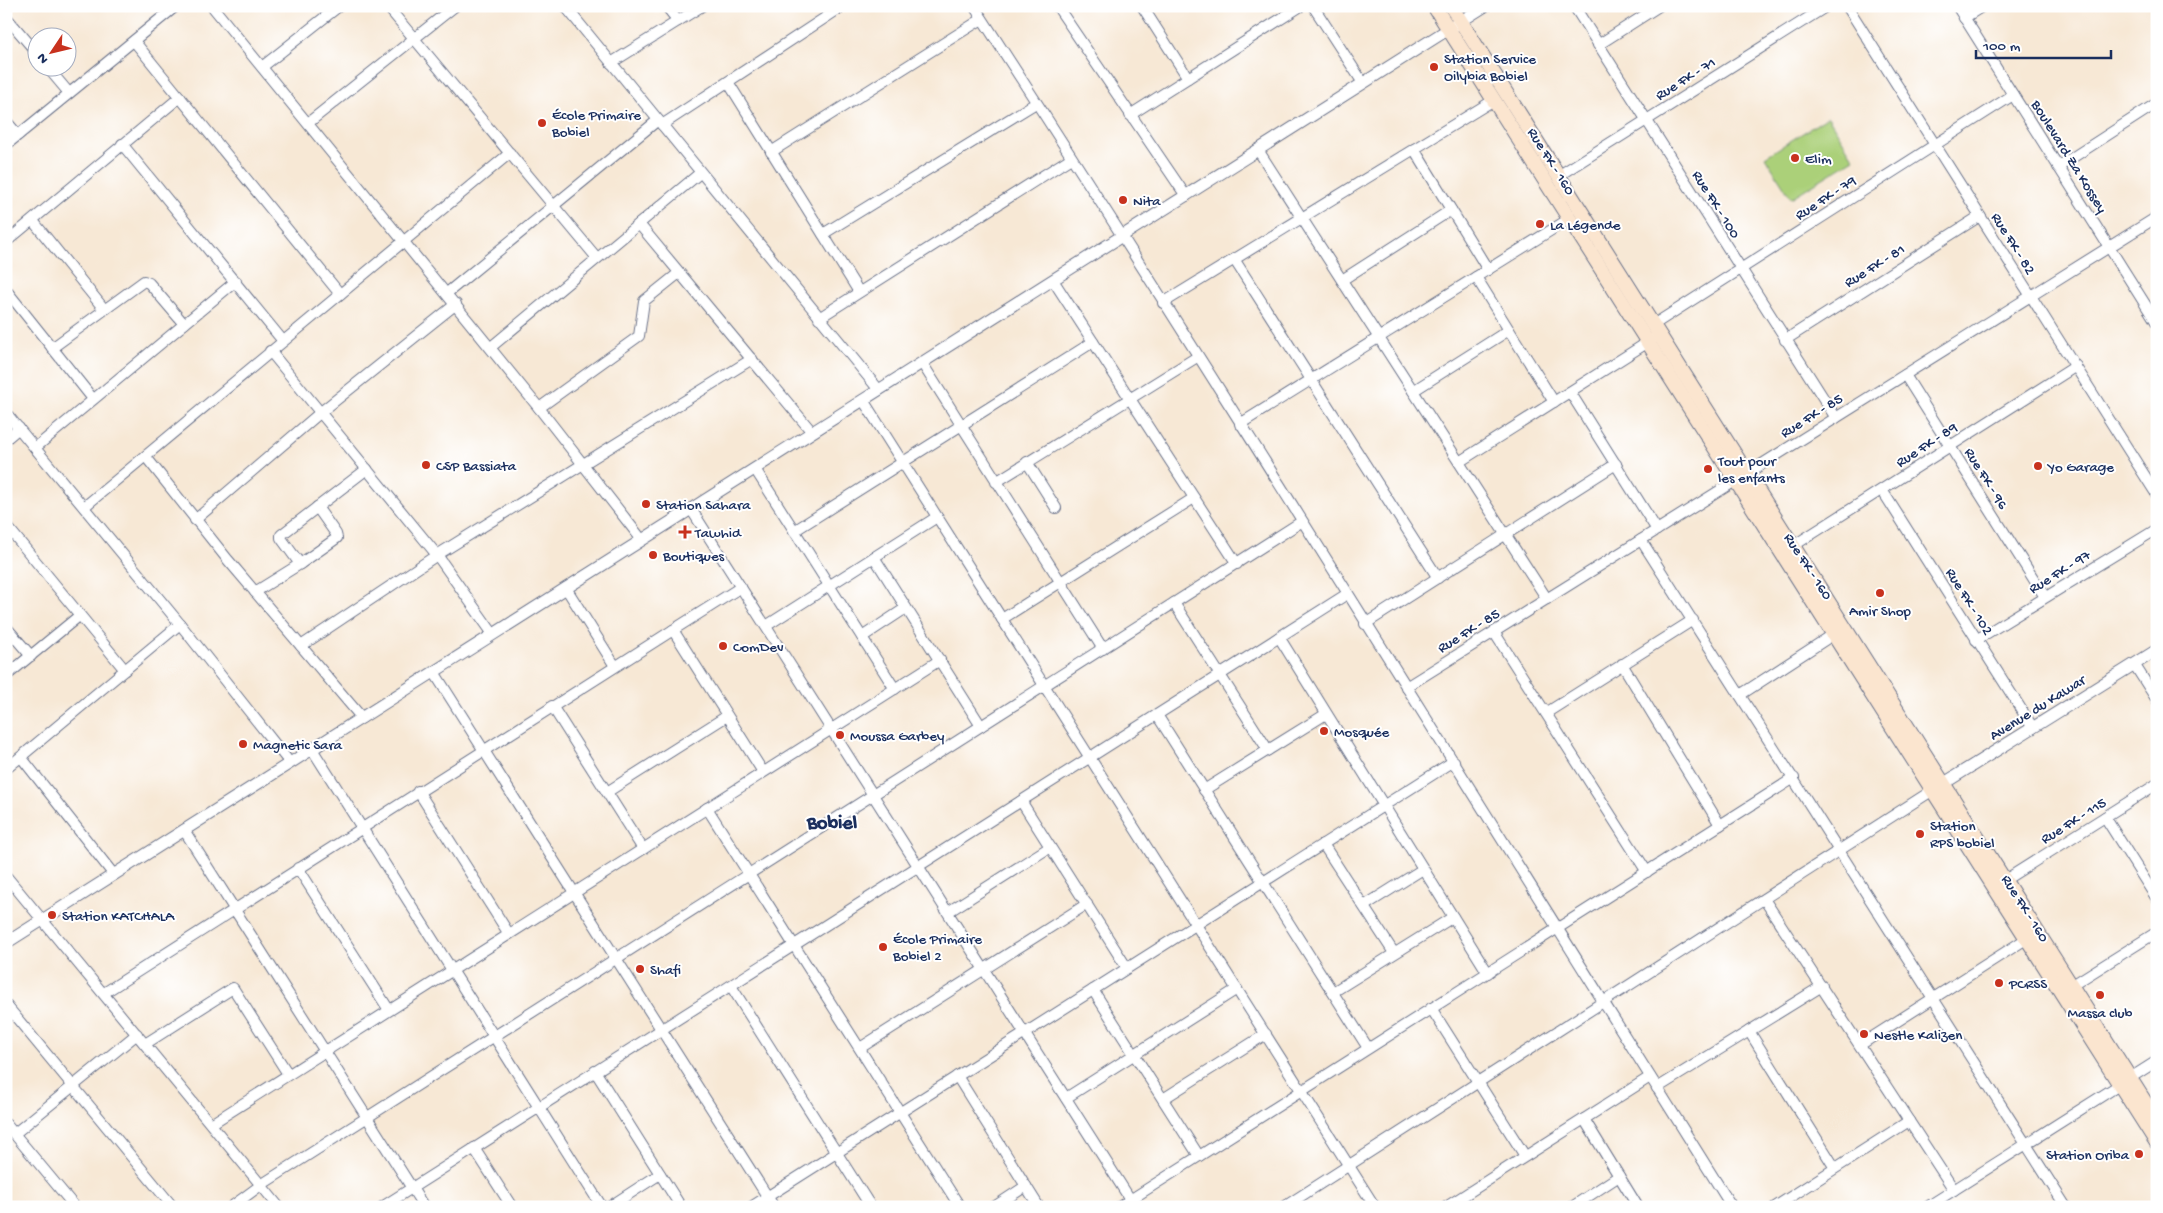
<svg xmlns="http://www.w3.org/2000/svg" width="2163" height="1213" font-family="'Gochi Hand',sans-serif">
  <rect width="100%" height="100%" fill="#fff"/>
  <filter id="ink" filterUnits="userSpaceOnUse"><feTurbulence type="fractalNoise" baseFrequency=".02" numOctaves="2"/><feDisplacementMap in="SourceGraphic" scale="10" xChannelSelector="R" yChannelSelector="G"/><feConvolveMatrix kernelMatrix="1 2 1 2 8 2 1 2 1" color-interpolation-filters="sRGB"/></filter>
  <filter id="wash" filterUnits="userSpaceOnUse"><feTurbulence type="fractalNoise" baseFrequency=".0096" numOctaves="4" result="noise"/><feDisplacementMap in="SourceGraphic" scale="20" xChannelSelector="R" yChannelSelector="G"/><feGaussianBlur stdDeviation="1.12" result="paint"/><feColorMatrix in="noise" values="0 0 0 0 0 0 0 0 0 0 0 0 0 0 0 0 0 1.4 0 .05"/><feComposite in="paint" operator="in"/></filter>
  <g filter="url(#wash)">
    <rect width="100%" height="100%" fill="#f7e8d5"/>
    <!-- green -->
    <path fill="#abd079" stroke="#63806c" d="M1828,117L1854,159L1791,198L1765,157Z"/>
  </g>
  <g filter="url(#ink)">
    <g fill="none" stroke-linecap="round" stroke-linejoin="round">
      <defs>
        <g id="minor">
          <path d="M212,6L539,408L642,540"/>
          <path d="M387,6L597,258"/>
          <path d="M565,6L879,390"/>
          <path d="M666,6L678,21"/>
          <path d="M974,6C1232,403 1480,806 1732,1207"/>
          <path d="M1057,6L1186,196"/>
          <path d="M1142,6L1188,78"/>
          <path d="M1313,6L1363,83"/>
          <path d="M1574,6L1836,418"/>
          <path d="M1847,6L2157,495"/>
          <path d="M1957,6L2157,323"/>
          <path d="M6,17L38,54"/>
          <path d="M1964,18L1983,6"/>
          <path d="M134,41L340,294"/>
          <path d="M1598,45L1659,6"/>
          <path d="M611,63L702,6"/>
          <path d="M262,67L339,6"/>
          <path d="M48,68L69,93"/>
          <path d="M728,82L859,292"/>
          <path d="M1130,115L1301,6"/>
          <path d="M6,121L18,135"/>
          <path d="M308,123L455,6"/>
          <path d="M662,125L843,6"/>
          <path d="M122,144L283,341"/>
          <path d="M6,145L176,6"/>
          <path d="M1414,149L1488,270"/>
          <path d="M1258,150L1547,599"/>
          <path d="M771,152L982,19"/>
          <path d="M2058,167L2157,103"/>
          <path d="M1558,176L1827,6"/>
          <path d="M33,221L104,309"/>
          <path d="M639,224L812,432"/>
          <path d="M823,234L1036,103"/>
          <path d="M6,242L180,97"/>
          <path d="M1234,259L1438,578"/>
          <path d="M1476,277L1554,402"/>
          <path d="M1053,280L1237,564"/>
          <path d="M1342,280L1451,210"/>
          <path d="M6,290L93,399"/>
          <path d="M447,293L658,120"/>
          <path d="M1163,303L1494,100"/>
          <path d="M819,318L1071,158"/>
          <path d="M1653,325L2013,95"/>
          <path d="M1785,340L1980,216"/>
          <path d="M491,347L700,173"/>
          <path d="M52,348L144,281L149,283L184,324"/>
          <path d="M270,351L437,555L493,634"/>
          <path d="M922,363L1103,649"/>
          <path d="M1905,375L2045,597"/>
          <path d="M1413,391L1509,330"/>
          <path d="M1570,392L1657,530"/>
          <path d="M863,400L1375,1207"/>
          <path d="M539,408L639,336L644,301L679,273"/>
          <path d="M6,413L180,624L290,763"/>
          <path d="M1240,424L1569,219"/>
          <path d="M6,439L19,428"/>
          <path d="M35,448L236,281"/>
          <path d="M146,457L228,560L362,718"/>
          <path d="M1027,462L1056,508"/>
          <path d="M1459,462L1653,339"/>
          <path d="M755,469L895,689"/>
          <path d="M996,482L1197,357"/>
          <path d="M1882,490L2033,728"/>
          <path d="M84,507L510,153"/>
          <path d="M691,509L1135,1207"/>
          <path d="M195,520L321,412L456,304"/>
          <path d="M6,525L125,670"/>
          <path d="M794,531L1093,342"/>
          <path d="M1641,540L2066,1207"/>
          <path d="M1793,546L2076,366"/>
          <path d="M874,557L981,726"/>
          <path d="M300,564L337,538L336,534L317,507"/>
          <path d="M566,588L615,666"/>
          <path d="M255,592L300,564L281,538V535L367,469"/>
          <path d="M1174,603L1268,750"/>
          <path d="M1002,619L1194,498"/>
          <path d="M1365,624L1616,464"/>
          <path d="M766,626L937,517"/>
          <path d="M6,627L31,656"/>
          <path d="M673,630L741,587"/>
          <path d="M1494,632L1647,872"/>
          <path d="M862,637L906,608"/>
          <path d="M1279,637L1488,973"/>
          <path d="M1976,640L2157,529"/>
          <path d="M301,646L437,555L752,359"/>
          <path d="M1622,664L1720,825"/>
          <path d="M2134,664L2157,700"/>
          <path d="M434,672L774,1207"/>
          <path d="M6,676L79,616"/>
          <path d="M1406,687L2157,217"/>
          <path d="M1740,695L1834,634"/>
          <path d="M552,706L643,849"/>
          <path d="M1546,713L1693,620"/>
          <path d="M1157,715L1368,1048"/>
          <path d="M312,749L602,1207"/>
          <path d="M21,757L114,875"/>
          <path d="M6,769L180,624"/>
          <path d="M1204,790L1326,714"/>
          <path d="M418,791L509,934"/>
          <path d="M607,792L727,716"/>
          <path d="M1021,801L1127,968"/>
          <path d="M707,808L960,1207"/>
          <path d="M2105,817L2157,899"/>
          <path d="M184,830L424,1207"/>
          <path d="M1323,844L1394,953"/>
          <path d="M298,868L389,1010"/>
          <path d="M6,876L279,1207"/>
          <path d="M2005,880L2157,784"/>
          <path d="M1764,899L1954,1190"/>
          <path d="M1364,906L1423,869"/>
          <path d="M948,912L1050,847"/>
          <path d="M731,986L871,1207"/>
          <path d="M2071,986L2157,932"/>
          <path d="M1093,990L1199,1156"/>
          <path d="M1333,992L1453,917"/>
          <path d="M104,993L673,630L763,772"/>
          <path d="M6,1005L173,1207"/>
          <path d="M1431,1008L1525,1156"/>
          <path d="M1749,1031L1835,1168"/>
          <path d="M145,1044L233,988L288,1074"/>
          <path d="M1860,1045L2026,939"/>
          <path d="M860,1048L1087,904"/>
          <path d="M595,1071L681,1207"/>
          <path d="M957,1076L1039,1207"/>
          <path d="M1657,1088L1822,986"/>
          <path d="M1066,1098L1237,989"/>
          <path d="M1163,1099L1266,1034"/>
          <path d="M1584,1119L1638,1207"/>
          <path d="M6,1124L75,1207"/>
          <path d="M211,1124L940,660"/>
          <path d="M14,1134L137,1034"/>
          <path d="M474,1148L512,1207"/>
          <path d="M231,1207L261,1185L1301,522"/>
          <path d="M382,1207L1347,594"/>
          <path d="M609,1207L660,1174"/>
          <path d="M751,1207L1454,761"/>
          <path d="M994,1207L1026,1186"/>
          <path d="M1119,1207L1794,778"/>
          <path d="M1284,1207L1933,790"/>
          <path d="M1446,1207L1650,1077"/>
          <path d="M1572,1207L1619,1176"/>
          <path d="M1775,1207L1909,1121"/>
          <path d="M1927,1207L2157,1061"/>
        </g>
        <g id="tertiary">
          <path d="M1938,787L2157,650"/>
          <path d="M6,943L1485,6"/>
        </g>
        <g id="secondary">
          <path d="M1434,6L2157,1143"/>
          <path d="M1451,6L2157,1121"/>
        </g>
      </defs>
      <!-- minor casing -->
      <use href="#minor" stroke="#687088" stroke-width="12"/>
      <!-- tertiary casing -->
      <use href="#tertiary" stroke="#687088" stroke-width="13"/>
      <!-- secondary casing -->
      <use href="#secondary" stroke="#687088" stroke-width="16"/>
      <!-- minor -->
      <use href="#minor" stroke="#fff" stroke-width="10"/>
      <!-- tertiary -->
      <use href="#tertiary" stroke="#fff" stroke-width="11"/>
      <!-- secondary -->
      <use href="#secondary" stroke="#fbe5cf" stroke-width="14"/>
    </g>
  </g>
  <!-- markers -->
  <g fill="#c8321e" stroke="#fff" stroke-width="2">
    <circle cx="1434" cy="67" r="5"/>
    <circle cx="542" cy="123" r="5"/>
    <circle cx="1795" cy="158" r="5"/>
    <circle cx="1123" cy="200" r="5"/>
    <circle cx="1540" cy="224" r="5"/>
    <circle cx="426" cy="465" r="5"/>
    <circle cx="2038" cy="466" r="5"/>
    <circle cx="1708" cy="469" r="5"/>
    <circle cx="646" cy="504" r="5"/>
    <path d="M682.5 524.5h5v5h5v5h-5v5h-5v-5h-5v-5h5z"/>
    <circle cx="653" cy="555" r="5"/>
    <circle cx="1880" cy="593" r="5"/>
    <circle cx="723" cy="646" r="5"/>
    <circle cx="1324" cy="731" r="5"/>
    <circle cx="840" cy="735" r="5"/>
    <circle cx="243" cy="744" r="5"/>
    <circle cx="1920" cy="834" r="5"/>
    <circle cx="52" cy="915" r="5"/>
    <circle cx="883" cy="947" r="5"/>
    <circle cx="640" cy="969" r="5"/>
    <circle cx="1999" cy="983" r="5"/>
    <circle cx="2100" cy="995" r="5"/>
    <circle cx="1864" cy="1034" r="5"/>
    <circle cx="2139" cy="1154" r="5"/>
  </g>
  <g text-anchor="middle" stroke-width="4" stroke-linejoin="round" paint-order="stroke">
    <!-- poi labels -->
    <g font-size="15" fill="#1b2f5e" stroke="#fff" text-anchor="start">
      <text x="1444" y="63">Station Service<tspan x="1444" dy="17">Oilybia Bobiel</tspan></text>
      <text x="552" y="119">École Primaire<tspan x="552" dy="17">Bobiel</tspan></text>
      <text x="1805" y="163">Elim</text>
      <text x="1133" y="205">Nita</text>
      <text x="1550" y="229">La Légende</text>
      <text x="1718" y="465">Tout pour<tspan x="1718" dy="17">les enfants</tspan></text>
      <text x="436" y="470">CSP Bassiata</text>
      <text x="2048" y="471">Yo Garage</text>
      <text x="656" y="509">Station Sahara</text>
      <text x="695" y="537">Tawhid</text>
      <text x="663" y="560">Boutiques</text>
      <text x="1880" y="615" text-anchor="middle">Amir Shop</text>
      <text x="733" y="651">ComDev</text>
      <text x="1334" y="736">Mosquée</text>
      <text x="850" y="740">Moussa Garbey</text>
      <text x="253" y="749">Magnetic Sara</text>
      <text x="1930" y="830">Station<tspan x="1930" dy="17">RPS bobiel</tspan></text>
      <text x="62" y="920">Station KATCHALA</text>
      <text x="893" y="943">École Primaire<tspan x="893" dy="17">Bobiel 2</tspan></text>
      <text x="650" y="974">Shafi</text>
      <text x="2009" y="988">PCRSS</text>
      <text x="2100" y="1017" text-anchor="middle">Massa club</text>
      <text x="1874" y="1039">Nestle Kalizen</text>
      <text x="2129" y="1159" text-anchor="end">Station Oriba</text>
    </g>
    <!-- street labels -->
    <g font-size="15" fill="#1b2f5e" stroke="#fff">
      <text transform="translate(1685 78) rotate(-32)" y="5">Rue FK - 71</text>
      <text transform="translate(2070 156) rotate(58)" y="5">Boulevard Za Kossey</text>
      <text transform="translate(1552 161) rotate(58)" y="5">Rue FK - 160</text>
      <text transform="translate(1825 197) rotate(-33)" y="5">Rue FK - 79</text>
      <text transform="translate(1717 204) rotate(58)" y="5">Rue FK - 100</text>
      <text transform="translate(2014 243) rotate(58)" y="5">Rue FK - 82</text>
      <text transform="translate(1874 265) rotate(-32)" y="5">Rue FK - 81</text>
      <text transform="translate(1811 415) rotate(-32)" y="5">Rue FK - 85</text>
      <text transform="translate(1926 444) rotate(-33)" y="5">Rue FK - 89</text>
      <text transform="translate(1987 478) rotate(58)" y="5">Rue FK - 96</text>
      <text transform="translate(1809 566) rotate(57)" y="5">Rue FK - 160</text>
      <text transform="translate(2059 571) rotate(-32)" y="5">Rue FK - 97</text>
      <text transform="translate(1970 601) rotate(58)" y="5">Rue FK - 102</text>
      <text transform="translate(1468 630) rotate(-32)" y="5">Rue FK - 85</text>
      <text transform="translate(2037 707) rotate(-32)" y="5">Avenue du Kawar</text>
      <text transform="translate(2073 820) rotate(-32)" y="5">Rue FK - 115</text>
      <text transform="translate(2026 908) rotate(58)" y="5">Rue FK - 160</text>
    </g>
    <!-- district labels -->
    <g font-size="20" font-weight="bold" fill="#1b2f5e" stroke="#fff">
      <text x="832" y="828">Bobiel</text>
    </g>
  </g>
  <!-- margin -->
  <rect width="2163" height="1213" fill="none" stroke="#fff" stroke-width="25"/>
  <!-- north arrow -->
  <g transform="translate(52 52) rotate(235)"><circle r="24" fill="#ffffff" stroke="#a4acbf"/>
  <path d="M0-4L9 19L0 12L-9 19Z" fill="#c8321e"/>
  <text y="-8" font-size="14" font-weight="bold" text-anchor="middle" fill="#1b2f5e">N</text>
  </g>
  <!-- scale -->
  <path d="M1976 50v8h135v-8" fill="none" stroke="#1b2f5e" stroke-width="2.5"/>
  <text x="1983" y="50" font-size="15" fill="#1b2f5e" stroke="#ffffff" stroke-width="4" paint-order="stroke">100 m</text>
</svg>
